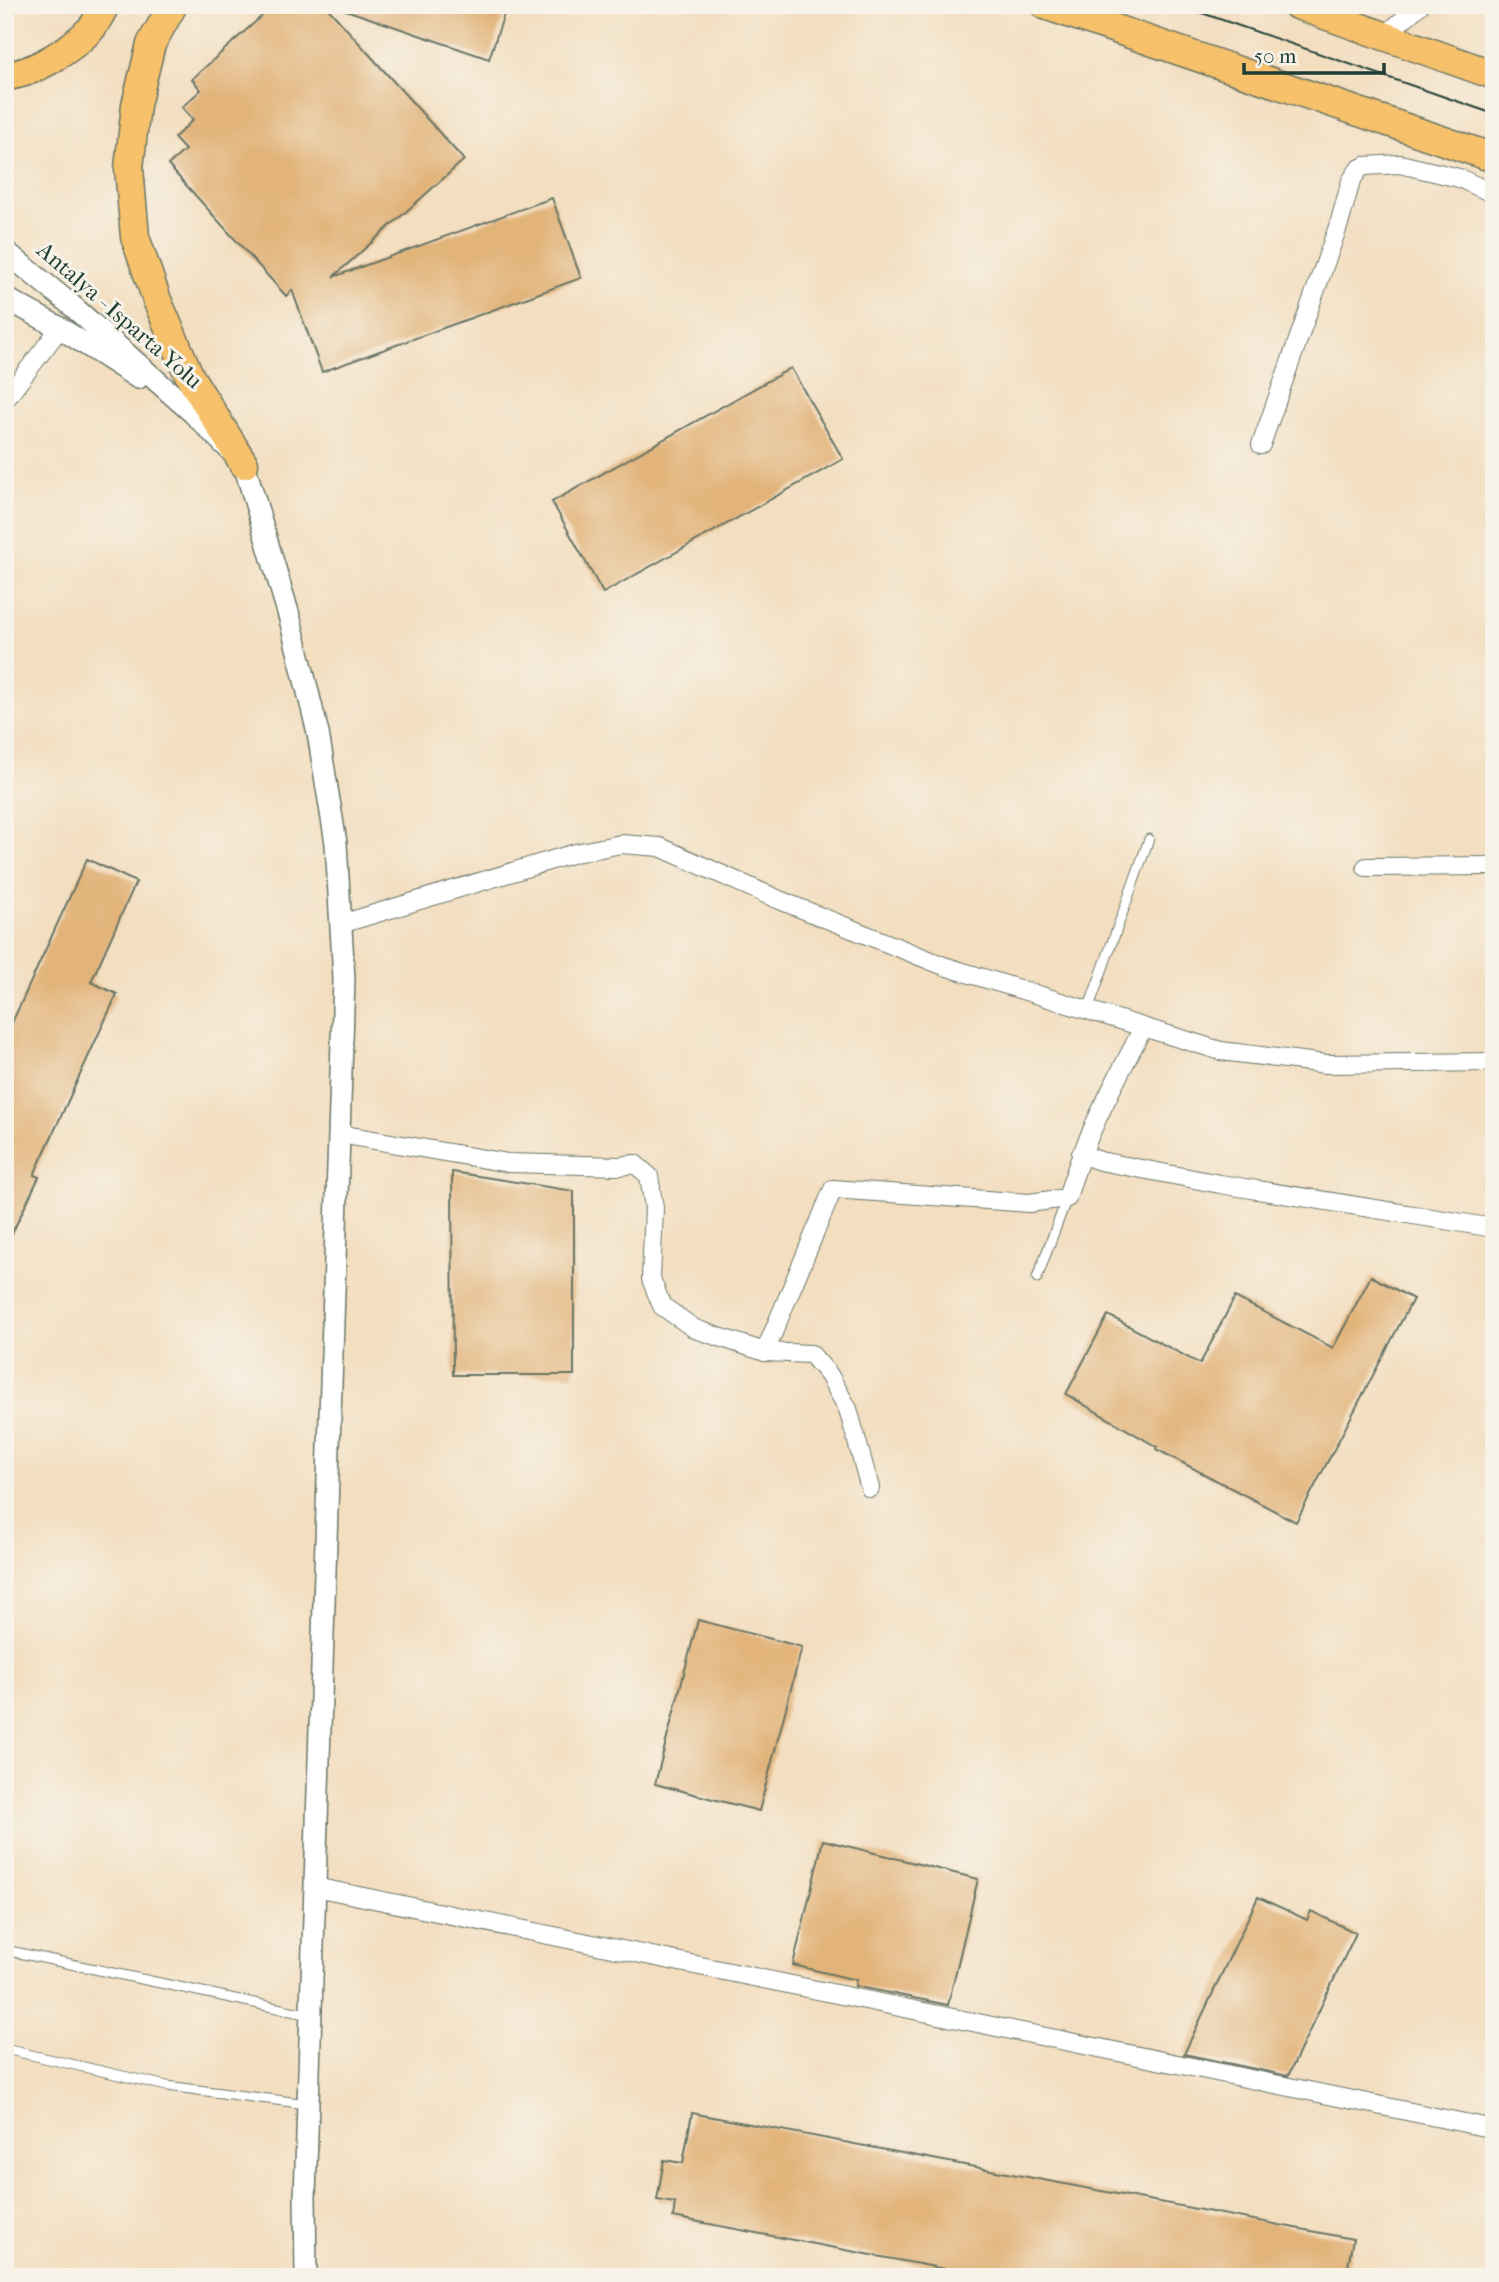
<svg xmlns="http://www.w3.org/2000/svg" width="1499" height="2282" font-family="'IM FELL French Canon',serif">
  <rect width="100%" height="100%" fill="#f7f3e8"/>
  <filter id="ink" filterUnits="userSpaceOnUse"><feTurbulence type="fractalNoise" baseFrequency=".0143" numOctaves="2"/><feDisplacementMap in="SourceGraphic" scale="14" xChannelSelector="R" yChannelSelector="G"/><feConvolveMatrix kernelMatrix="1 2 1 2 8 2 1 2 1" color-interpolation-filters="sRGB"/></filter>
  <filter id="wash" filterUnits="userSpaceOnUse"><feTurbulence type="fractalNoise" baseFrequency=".00686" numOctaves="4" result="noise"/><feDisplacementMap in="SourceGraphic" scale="28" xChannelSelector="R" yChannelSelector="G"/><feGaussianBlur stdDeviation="1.57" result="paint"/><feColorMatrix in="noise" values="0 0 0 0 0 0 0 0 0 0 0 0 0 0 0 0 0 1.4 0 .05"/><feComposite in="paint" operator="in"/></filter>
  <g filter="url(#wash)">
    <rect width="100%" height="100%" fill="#f3dec0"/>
    <g id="blocks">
      <!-- building -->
      <g fill="#e2b47a">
        <path d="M274,5H325L464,160L333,277L552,198L581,278L322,372L292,290L286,296L168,165L185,150L174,138L193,120L182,107L201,90L192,79Z"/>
        <path d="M340,5H507L489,59L340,8Z"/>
        <path d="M791,368L843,459L603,593L552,502Z"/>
        <path d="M87,859L136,882L91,982L117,994L34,1175L39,1177L5,1248V1038Z"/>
        <path d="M452,1172L574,1191V1375H453Z"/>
        <path d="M1371,1276L1413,1299L1296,1522L1156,1449L1157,1447L1066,1394L1108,1315L1200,1364L1235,1297L1333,1348Z"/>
        <path d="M698,1620L802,1647L759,1811L655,1784Z"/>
        <path d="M823,1840L978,1879L948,2005L855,1986L856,1980L793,1965Z"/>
        <path d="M1258,1897L1307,1920L1311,1911L1356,1933L1288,2076L1184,2054Z"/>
        <path d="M692,2113L1353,2239L1346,2277H987L673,2217L675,2203L657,2200L664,2160L683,2163Z"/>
      </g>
    </g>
  </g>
  <g filter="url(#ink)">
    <use href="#blocks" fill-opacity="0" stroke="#697565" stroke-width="2"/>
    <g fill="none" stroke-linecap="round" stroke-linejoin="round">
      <defs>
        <g id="service">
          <path d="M1482,5L1494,10"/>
          <path d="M1088,1010L1149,839"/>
          <path d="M1037,1278L1067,1198"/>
          <path d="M5,1950L310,2015"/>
          <path d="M5,2049L167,2086L307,2104"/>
        </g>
        <g id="minor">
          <path d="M1383,37L1420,5"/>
          <path d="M5,400L60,328"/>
          <path d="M1261,445L1340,221L1351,181L1359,169L1365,166L1400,164L1459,178L1494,194"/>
          <path d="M1366,867L1494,866"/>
          <path d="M341,924L575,853L621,844L660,847L777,899L944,966L1221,1051L1326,1064L1494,1062"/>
          <path d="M339,1134L508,1163L620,1166L635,1164L649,1176L654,1208L651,1279L662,1306L695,1329L765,1352L811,1354L829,1375L848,1409L870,1488"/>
          <path d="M1081,1154L1100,1161L1220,1184L1494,1228"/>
          <path d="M765,1352L833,1189L1029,1203L1067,1198C1084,1138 1114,1084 1143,1028"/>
          <path d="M315,1887C708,1965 1100,2050 1494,2129"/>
        </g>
        <g id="tertiary">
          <path d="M5,251L70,304L193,413L244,464L290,619L318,733L336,843L344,979L305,2197L306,2277"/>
          <path d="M5,298L60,328L138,378"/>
        </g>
        <g id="trunk">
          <path d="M173,5L151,44L136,105L129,168L135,237L157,300L190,377L244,464"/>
          <path d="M1045,5L1494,158"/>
          <path d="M1297,5L1494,75"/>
          <path d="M5,76C34,74 71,49 91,29C97,22 101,13 105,5"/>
        </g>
      </defs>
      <!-- service casing -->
      <use href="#service" stroke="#697565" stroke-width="11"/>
      <!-- minor casing -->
      <use href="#minor" stroke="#697565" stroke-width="20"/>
      <!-- tertiary casing -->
      <use href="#tertiary" stroke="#697565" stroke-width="24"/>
      <!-- trunk casing -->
      <use href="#trunk" stroke="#697565" stroke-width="31"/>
      <!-- service -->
      <use href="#service" stroke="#fff" stroke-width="9"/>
      <!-- minor -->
      <use href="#minor" stroke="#fff" stroke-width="18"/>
      <!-- tertiary -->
      <use href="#tertiary" stroke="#fff" stroke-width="21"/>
      <!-- trunk -->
      <use href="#trunk" stroke="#f6c16b" stroke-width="28"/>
      <!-- tram -->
      <path stroke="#1f3d34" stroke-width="2" d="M1179,5L1494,114"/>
    </g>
  </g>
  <g text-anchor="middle" stroke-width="6" stroke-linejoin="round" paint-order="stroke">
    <!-- street labels -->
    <g font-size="23" fill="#1f3d34" stroke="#f7f3e8">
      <text transform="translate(120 315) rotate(41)" y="8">Antalya - Isparta Yolu</text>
    </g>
  </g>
  <!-- margin -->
  <rect width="1499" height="2282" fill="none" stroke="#f7f3e8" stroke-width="28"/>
  <!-- scale -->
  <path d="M1244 63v10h140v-10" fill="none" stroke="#1f3d34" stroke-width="3.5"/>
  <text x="1254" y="63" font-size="21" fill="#1f3d34" stroke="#f7f3e8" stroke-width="5" paint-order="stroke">50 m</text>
</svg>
